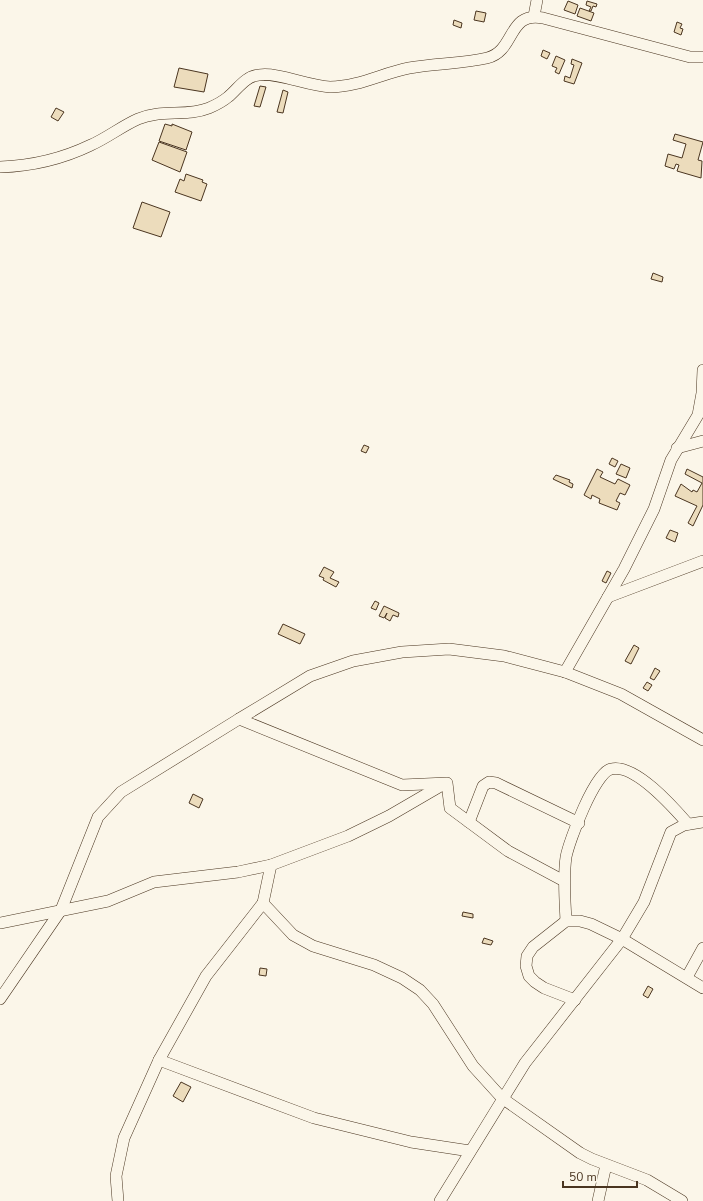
<svg xmlns="http://www.w3.org/2000/svg" width="703" height="1201" font-family="'Nunito Sans',sans-serif">
  <rect width="100%" height="100%" fill="#fbf6e9"/>
  <!-- building -->
  <g fill="#ecdcbc" stroke="#4a3520">
    <path d="M568,1L578,5L575,14L564,10Z"/>
    <path d="M587,1L597,4L596,7L593,6L591,11H589L591,7L586,5Z"/>
    <path d="M580,8L594,13L591,21L577,16Z"/>
    <path d="M476,11L486,13L484,22L474,20Z"/>
    <path d="M454,20L462,23L461,28L453,25Z"/>
    <path d="M677,22L682,24L680,28L683,29L681,35L674,32Z"/>
    <path d="M543,50L550,53L547,59L541,56Z"/>
    <path d="M556,56L565,60L559,74L555,72L557,68L552,66Z"/>
    <path d="M572,59L582,63L574,84L564,81L565,76L570,78L574,65L571,64Z"/>
    <path d="M179,68L208,74L204,92L174,87Z"/>
    <path d="M260,86L266,87L260,107L254,106Z"/>
    <path d="M283,90L288,92L283,113L277,112Z"/>
    <path d="M56,108L64,112L58,121L51,117Z"/>
    <path d="M165,124L172,126V124L192,132L186,150L159,141Z"/>
    <path d="M675,134L703,142L698,160L702,161L701,178L677,171L679,165L676,164L674,169L665,166L668,154L682,158L686,144L673,140Z"/>
    <path d="M159,142L187,152L180,172L152,160Z"/>
    <path d="M186,174L203,180L202,182L207,184L201,201L175,192L180,179L184,181Z"/>
    <path d="M142,202L170,212L161,237L133,228Z"/>
    <path d="M653,273L663,277L662,282L651,279Z"/>
    <path d="M364,445L369,447L366,453L361,451Z"/>
    <path d="M612,458L618,461L615,467L609,464Z"/>
    <path d="M621,464L630,468L626,478L616,474Z"/>
    <path d="M597,469L603,472L600,477L615,484L618,479L630,485L625,495L620,493L616,501L620,503L617,510L599,503L600,499L592,495L591,499L584,495Z"/>
    <path d="M687,469L703,477V505L693,526L688,523L697,506L675,496L681,484L692,492L693,490L697,492L702,483L685,474Z"/>
    <path d="M556,475L570,480L569,482L573,484L572,488L553,479Z"/>
    <path d="M670,530L678,533L675,542L666,538Z"/>
    <path d="M324,567L334,572L330,578L339,582L336,587L323,580L324,578L319,576Z"/>
    <path d="M607,571L611,573L606,583L602,581Z"/>
    <path d="M375,601L379,603L376,610L371,608Z"/>
    <path d="M384,606L399,613L398,617L393,615L390,621L385,618L387,613L384,618L379,616Z"/>
    <path d="M283,624L305,634L300,644L278,634Z"/>
    <path d="M634,645L639,648L631,664L625,661Z"/>
    <path d="M655,668L660,671L654,680L650,678Z"/>
    <path d="M647,682L652,685L648,691L643,688Z"/>
    <path d="M193,794L203,799L199,808L189,803Z"/>
    <path d="M463,912L473,914V918L462,916Z"/>
    <path d="M484,938L493,941L491,945L482,943Z"/>
    <path d="M260,968L267,969L266,976L259,975Z"/>
    <path d="M648,986L653,989L648,998L643,995Z"/>
    <path d="M181,1082L191,1087L183,1102L173,1096Z"/>
  </g>
  <g fill="none" stroke-linecap="round" stroke-linejoin="round">
    <defs>
      <g id="minor">
        <path d="M534,16L537,0"/>
        <path d="M0,167C31,166 62,159 91,145C107,138 122,126 138,119C161,109 187,117 209,108C216,105 222,102 228,97C237,90 245,76 259,75C278,72 308,86 330,87C358,87 383,73 409,68C435,63 462,64 487,58C516,51 507,11 543,18L690,57H703"/>
        <path d="M677,448L703,441"/>
        <path d="M608,597L703,561"/>
        <path d="M565,672L624,569L654,509L671,460L698,415L702,393L703,370"/>
        <path d="M239,719L310,676L353,661L402,652L449,649L504,656L565,672L621,694L703,740"/>
        <path d="M469,822L483,786L489,782L496,783L579,823"/>
        <path d="M271,865L263,903L293,935L313,946L374,965L402,978L420,990L433,1004L473,1066L502,1098L580,1153L592,1159L647,1180L682,1201"/>
        <path d="M566,921C565,900 563,878 566,857C569,841 595,772 611,769C635,763 674,808 688,824"/>
        <path d="M0,923L108,901L154,882L238,872L271,865L348,836L389,816L444,784"/>
        <path d="M687,977L703,948"/>
        <path d="M0,999L61,910L98,817L121,792L239,719L402,785L447,783L450,808L508,851L564,881"/>
        <path d="M575,1000L544,988L535,982L529,976L526,966L527,956L533,947L566,921H580L591,924L622,939L703,988"/>
        <path d="M159,1060L314,1118L411,1142L470,1151"/>
        <path d="M118,1201L116,1176L124,1138L159,1060L206,976L263,903"/>
        <path d="M440,1201L525,1063L622,939L644,902L671,832L684,825L703,822"/>
        <path d="M598,1201L606,1165"/>
      </g>
    </defs>
    <!-- minor casing -->
    <use href="#minor" stroke="#4a3520" stroke-width="12"/>
    <!-- minor -->
    <use href="#minor" stroke="#fbf6e9" stroke-width="11"/>
  </g>
  <!-- scale -->
  <path d="M563 1181v6h74v-6" fill="none" stroke="#4a3520" stroke-width="2"/>
  <text x="569" y="1181" font-size="12" fill="#4a3520" stroke="#fbf6e9" stroke-width="3" paint-order="stroke">50 m</text>
</svg>
